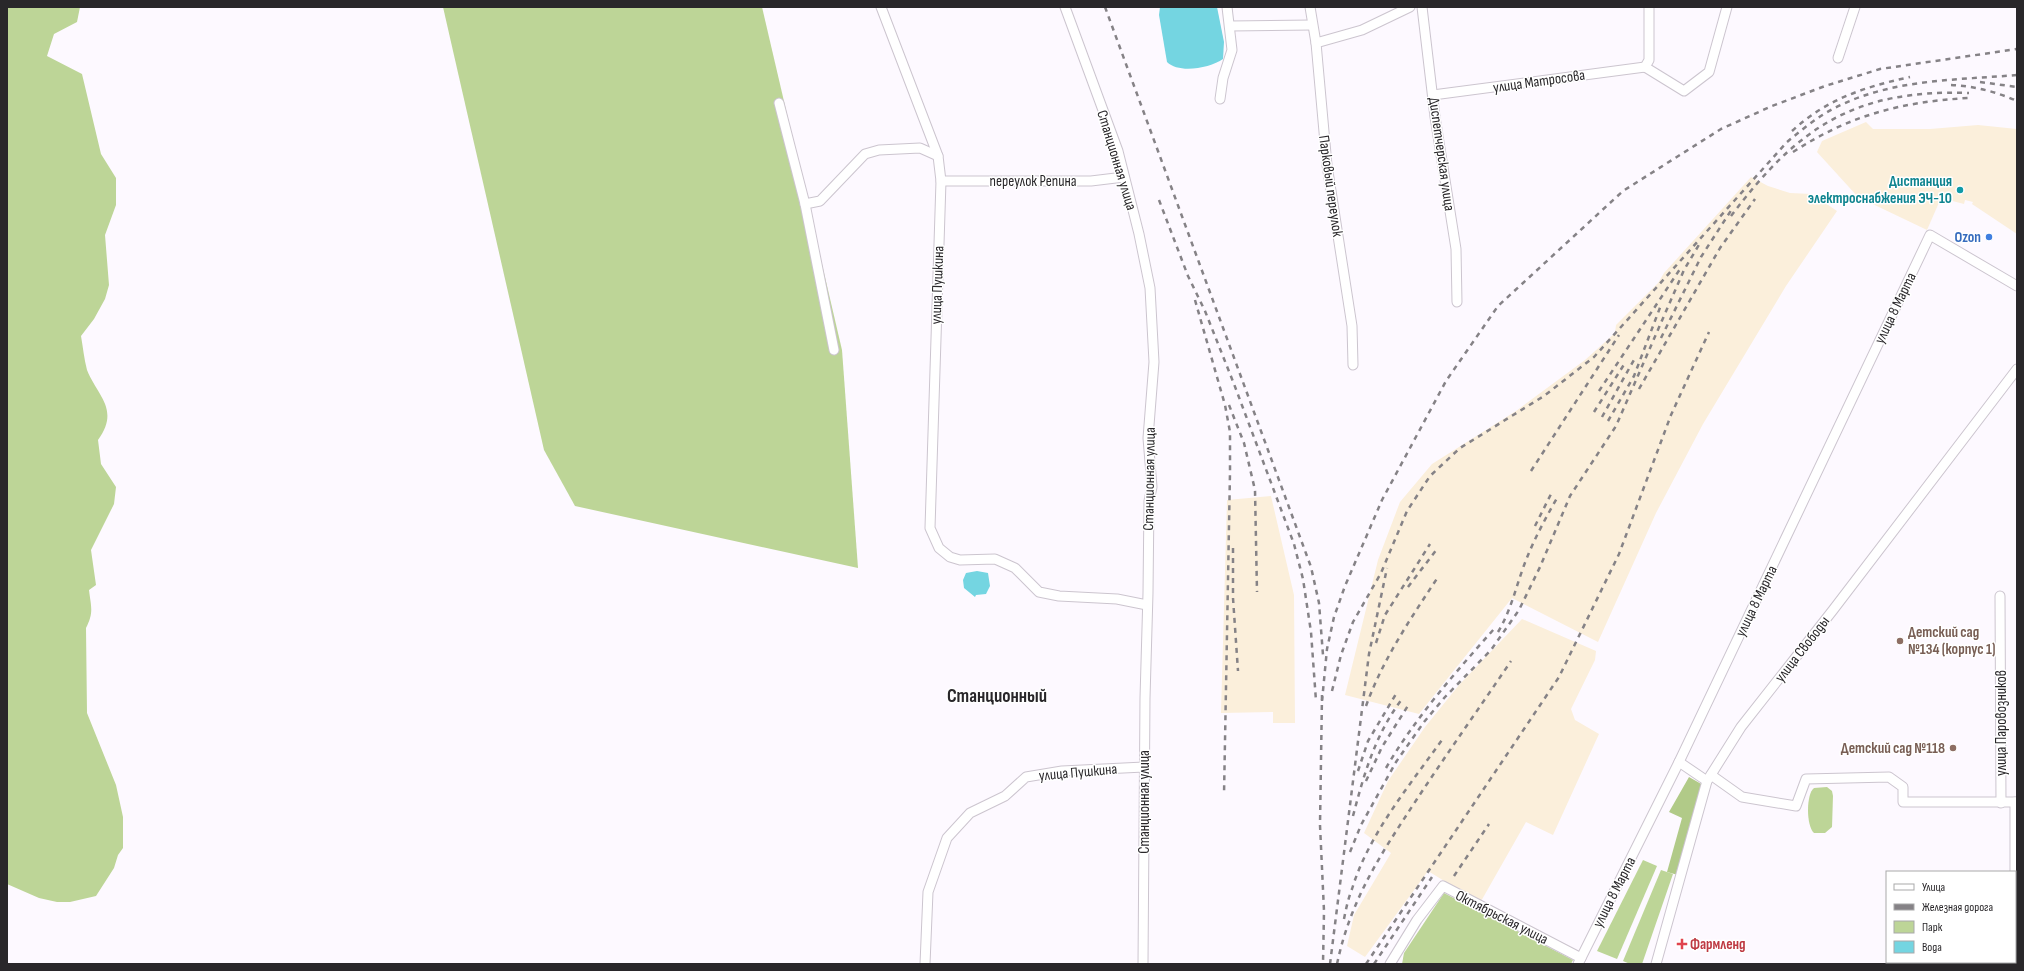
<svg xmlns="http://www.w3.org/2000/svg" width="2024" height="971" font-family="'Sofia Sans Condensed',sans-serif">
  <rect width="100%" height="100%" fill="#fdf9ff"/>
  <!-- industrial -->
  <g fill="#fbefdb">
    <path d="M1866,122L1873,129H1930L1978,125L2017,129V234L1972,204L1973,202L1965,200L1964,204L1941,198L1927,230L1858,197L1817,152L1822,141Z"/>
    <path d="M1751,177L1768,186L1790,193L1812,194L1837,211L1786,286L1703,424L1656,513L1598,642L1512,598L1419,714L1345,695L1378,560L1400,502L1432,464L1516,411L1585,360L1615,333L1616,325L1658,283L1664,273Z"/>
    <path d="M1271,496L1294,595L1295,723H1273V712L1221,713L1227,500Z"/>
    <path d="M1522,619L1596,651L1595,660L1571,709L1575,720L1599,734L1553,835L1526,822L1480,903L1428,871L1365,957L1347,946L1354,915L1391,853L1364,833L1388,781L1425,727L1459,685Z"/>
  </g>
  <!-- green -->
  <g fill="#bdd597">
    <path d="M7,7H80L77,22L54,34L47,56L82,74L101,154L116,178V205L105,235L109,285L105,299L94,319L81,336C83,347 84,359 87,370C98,397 120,409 98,440L101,464L116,487L114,504L91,550L96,585L89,590C91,607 94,612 86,628L87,713L116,785L123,817V848L118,855L114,868L96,896L70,902H57L39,898L7,884Z"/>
    <path d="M443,7H762L842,350L858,568L575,506L544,450Z"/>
    <path d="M1827,787L1832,791L1833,796L1832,827L1825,833H1814C1806,826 1806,794 1814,788Z"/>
    <path d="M1643,860L1657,866L1617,959L1597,951Z"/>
    <path d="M1661,870L1673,874L1642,964H1630L1623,961Z"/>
    <path d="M1444,893L1573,960L1571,964H1402L1404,953Z"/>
  </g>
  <!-- forest -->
  <path fill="#b1ca88" d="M1689,777L1703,785L1678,875L1667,872L1682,818L1669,812Z"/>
  <!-- water -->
  <g fill="#74d5e1">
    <path d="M1160,7H1217L1224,42L1223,59C1210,68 1179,74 1167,62L1159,15Z"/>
    <path d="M977,571L988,573L990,586L986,594L976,595L975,597L964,588L963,580L966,573Z"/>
  </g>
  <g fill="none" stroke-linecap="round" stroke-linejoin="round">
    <defs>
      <g id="minor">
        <path d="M881,7L938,156L941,181L930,528L939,548L950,557L960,560L995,559L1015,568L1039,592L1059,596L1117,599L1147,605"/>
        <path d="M1065,7L1118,151L1139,234L1150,288L1154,362L1148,438L1152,487L1149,501L1148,593L1145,698L1143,964"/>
        <path d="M1310,7L1316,43L1327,165L1352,326L1353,365"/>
        <path d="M1422,7L1435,117L1456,249L1457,302"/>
        <path d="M1230,26L1312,25"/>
        <path d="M1316,43L1362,30L1410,7"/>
        <path d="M1838,58L1855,7"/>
        <path d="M1645,67L1684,91L1709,72L1727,7"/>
        <path d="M1645,67L1649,60V7"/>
        <path d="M1433,95L1645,67"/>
        <path d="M1220,99L1223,78L1232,50L1227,7"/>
        <path d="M779,103L805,204L834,350"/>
        <path d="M941,181H1091L1124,177"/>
        <path d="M805,204L820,201L865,154L879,150L920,148L938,156"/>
        <path d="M2000,596L2001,803"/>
        <path d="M1679,762L1707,781"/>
        <path d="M1711,775L1742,797L1796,806L1806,779L1889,777L1903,787V802H2017"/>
        <path d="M2015,953V802"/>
        <path d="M925,964L928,892L947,838L970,813L1005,796L1026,777L1062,771L1144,767"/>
        <path d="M1390,964L1417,920L1443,886L1581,958"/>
        <path d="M1578,964L1679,762L1930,235L2017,286"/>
        <path d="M1656,964L1707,781L1741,727L1833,610L2017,369"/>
        <path d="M1982,964V962"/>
      </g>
    </defs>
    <!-- minor casing -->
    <use href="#minor" stroke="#ccc5cf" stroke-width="11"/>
    <!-- minor -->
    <use href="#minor" stroke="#fff" stroke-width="9"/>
    <!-- rail -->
    <g stroke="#858286" stroke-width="2.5" stroke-dasharray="5 5" stroke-linecap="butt">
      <path d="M1105,7L1311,567L1319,603L1323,655"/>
      <path d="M1980,82L2017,87"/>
      <path d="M1951,85C1974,86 1997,92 2017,101"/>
      <path d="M1792,131C1827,99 1864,87 1910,77"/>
      <path d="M1793,152C1850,115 1901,102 1968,98"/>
      <path d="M1159,200L1188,276L1205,311L1234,384L1294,544L1303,579L1311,632L1316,701"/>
      <path d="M1731,216C1798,127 1855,89 1969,93"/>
      <path d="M1195,300L1225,405L1230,432V472L1224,795"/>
      <path d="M1661,338L1701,257L1732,209"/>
      <path d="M1639,389L1720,248L1755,199"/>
      <path d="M1599,391L1682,266"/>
      <path d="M1229,405L1244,443L1255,490L1257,592"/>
      <path d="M1594,412L1625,363"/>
      <path d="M1602,417L1635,358"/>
      <path d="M1608,421L1634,376L1661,305"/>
      <path d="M1531,471L1619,335"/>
      <path d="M1535,526L1551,494"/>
      <path d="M1233,548V598L1238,671"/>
      <path d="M1408,587L1437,549"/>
      <path d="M1498,632C1510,612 1515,591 1523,568C1532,543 1544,521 1557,498"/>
      <path d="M1376,643L1385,615L1430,544"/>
      <path d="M1332,691L1341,655L1353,622L1381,573L1407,511L1430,476L1460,448L1544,396L1594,357L1787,142C1804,128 1822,113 1843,104C1897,79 1958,80 2017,75"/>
      <path d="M1322,695L1320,825L1324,911L1323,964"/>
      <path d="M1322,701L1327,649L1334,617L1345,586L1382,500L1446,381L1498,306L1623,191L1721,129L1772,106L1825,86L1880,69L2017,49"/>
      <path d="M1366,706C1383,659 1411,618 1438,577"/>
      <path d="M1386,768C1415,718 1455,673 1494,629"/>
      <path d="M1358,771L1368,741L1396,694"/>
      <path d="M1366,781L1382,747L1409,704"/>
      <path d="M1353,816C1364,774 1375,735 1402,699"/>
      <path d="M1350,852L1361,825L1396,762L1424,722L1445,697L1491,650L1519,610L1540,567L1570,496L1616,426L1684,270L1700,243"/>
      <path d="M1454,876L1489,824"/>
      <path d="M1344,919C1346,909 1348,899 1352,889C1369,833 1411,784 1444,737"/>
      <path d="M1330,964L1369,654L1387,568"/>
      <path d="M1337,964C1351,898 1381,854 1417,799C1448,752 1480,707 1511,661"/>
      <path d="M1366,964L1559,677L1619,554L1671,415L1709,332"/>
      <path d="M1374,964L1432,877"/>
    </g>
  </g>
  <!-- markers -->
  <circle fill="#0f9aa8" stroke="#fff" stroke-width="1.5" cx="1960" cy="190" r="4"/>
  <circle fill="#3f7fe0" stroke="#fff" stroke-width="1.5" cx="1989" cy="237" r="4"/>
  <g fill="#8d6e63" stroke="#fff" stroke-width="1.5">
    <circle cx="1900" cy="641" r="4"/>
    <circle cx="1953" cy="748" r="4"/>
  </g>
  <path fill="#e0444e" stroke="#fff" stroke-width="1.5" d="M1680 938h4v4h4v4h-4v4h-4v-4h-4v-4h4z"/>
  <g text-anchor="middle" stroke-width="3" stroke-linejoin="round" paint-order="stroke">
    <!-- street labels -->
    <g font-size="15" fill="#29272a" stroke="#fff">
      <text transform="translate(1539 81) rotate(-8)" y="5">улица Матросова</text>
      <text transform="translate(1442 154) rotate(82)" y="5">Диспетчерская улица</text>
      <text transform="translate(1117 160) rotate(73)" y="5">Станционная улица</text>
      <text x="1033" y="186">переулок Репина</text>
      <text transform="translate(1331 186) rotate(82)" y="5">Парковый переулок</text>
      <text transform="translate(937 285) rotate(-88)" y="5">улица Пушкина</text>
      <text transform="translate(1895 308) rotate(-64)" y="5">улица 8 Марта</text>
      <text transform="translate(1149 479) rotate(-89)" y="5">Станционная улица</text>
      <text transform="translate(1756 601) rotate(-64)" y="5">улица 8 Марта</text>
      <text transform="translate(1802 649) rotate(-52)" y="5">улица Свободы</text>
      <text transform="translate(2001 723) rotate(-90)" y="5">улица Паровозников</text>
      <text transform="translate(1078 772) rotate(-5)" y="5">улица Пушкина</text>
      <text transform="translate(1144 802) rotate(-90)" y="5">Станционная улица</text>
      <text transform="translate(1614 892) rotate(-63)" y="5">улица 8 Марта</text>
      <text transform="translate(1502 917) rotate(27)" y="5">Октябрьская улица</text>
    </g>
    <!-- culture labels -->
    <g font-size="15" font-weight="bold" fill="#0d838f" stroke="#fff" text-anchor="end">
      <text x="1952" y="186">Дистанция<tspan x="1952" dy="17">электроснабжения ЭЧ-10</tspan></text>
    </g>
    <!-- shop labels -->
    <g font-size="15" font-weight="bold" fill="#366cbe" stroke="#fff" text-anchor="end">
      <text x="1981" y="242">Ozon</text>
    </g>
    <!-- education labels -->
    <g font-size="15" font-weight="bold" fill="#785e54" stroke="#fff" text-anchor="start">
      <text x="1908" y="637">Детский сад<tspan x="1908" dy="17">№134 (корпус 1)</tspan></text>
      <text x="1945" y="753" text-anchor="end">Детский сад №118</text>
    </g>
    <!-- health labels -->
    <g font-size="15" font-weight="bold" fill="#be3a42" stroke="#fff" text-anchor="start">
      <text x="1690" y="949">Фармленд</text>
    </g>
    <!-- district labels -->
    <g font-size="19" font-weight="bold" fill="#29272a" stroke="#fff">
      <text x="997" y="702">Станционный</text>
    </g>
  </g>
  <!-- border -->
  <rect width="2024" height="971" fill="none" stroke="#29272a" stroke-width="16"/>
  <!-- legend -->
  <rect x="1886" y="871" width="130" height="92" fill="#ffffff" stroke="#a9a9aa"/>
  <rect x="1894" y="884" width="20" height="6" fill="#ffffff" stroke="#a9a9aa"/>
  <text x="1922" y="891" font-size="12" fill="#29272a">Улица</text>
  <rect x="1894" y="904" width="20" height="6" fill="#858286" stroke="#a9a9aa"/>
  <text x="1922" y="911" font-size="12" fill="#29272a">Железная дорога</text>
  <rect x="1894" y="921" width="20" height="12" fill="#bdd597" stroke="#a9a9aa"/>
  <text x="1922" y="931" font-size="12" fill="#29272a">Парк</text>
  <rect x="1894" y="941" width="20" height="12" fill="#74d5e1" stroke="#a9a9aa"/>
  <text x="1922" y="951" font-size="12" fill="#29272a">Вода</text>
</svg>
